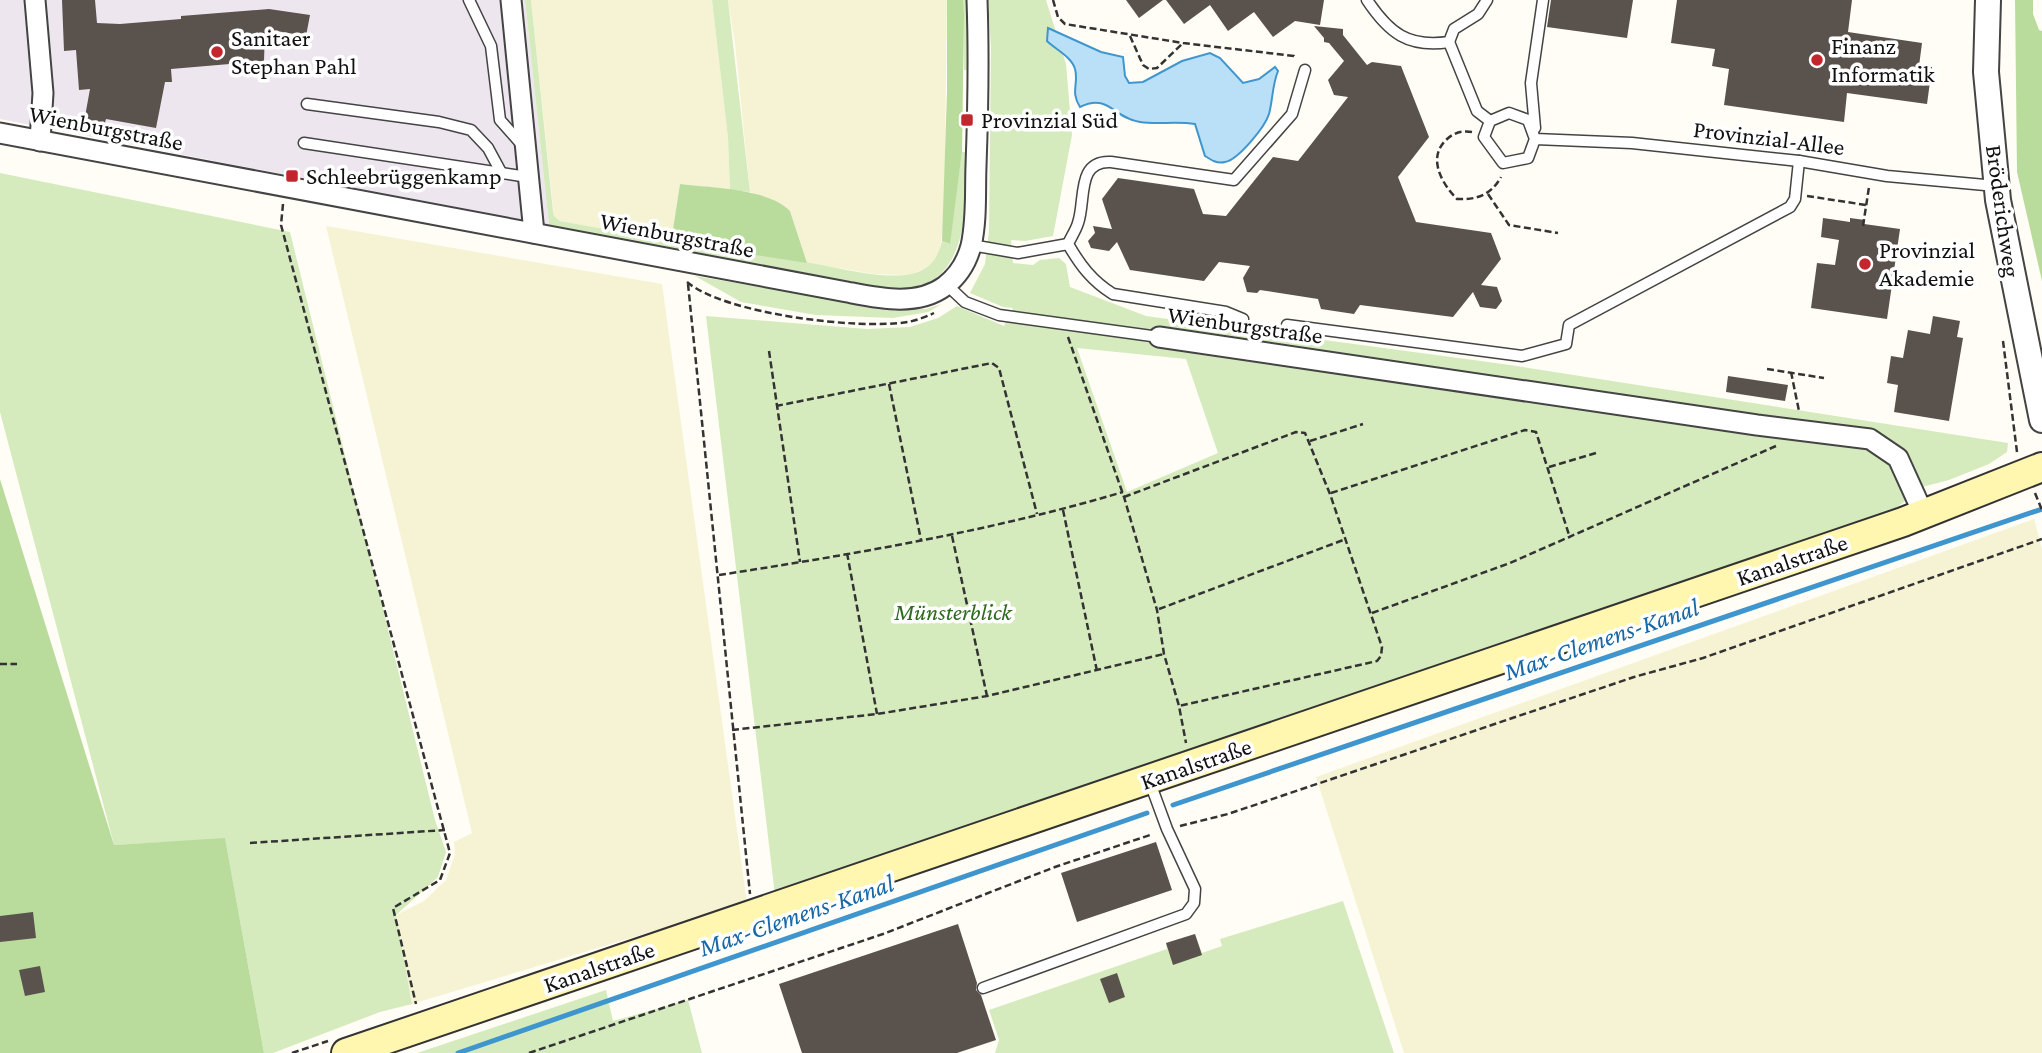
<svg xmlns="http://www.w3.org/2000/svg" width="2042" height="1053" font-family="'Crimson Pro',serif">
  <rect width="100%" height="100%" fill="#fffdf5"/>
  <!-- industrial -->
  <path fill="#eee6ef" d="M0,0H525L549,226L0,119Z"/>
  <!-- farmland -->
  <g fill="#f6f3d4">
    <path d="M531,0H712L728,138L730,190L680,184L671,242L561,221L554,216Z"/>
    <path d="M728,0H947L944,223L939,254L929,267L912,274L901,275L874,274L807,263L790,211L780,203L750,192L735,44Z"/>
    <path d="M326,226L662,284L747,903L412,1004L396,915L424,901L446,880L455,854L454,842L472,833Z"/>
    <path d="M2034,519L2042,549V1053H1404L1316,777Z"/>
  </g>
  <!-- green -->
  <g fill="#d5ebbd" fill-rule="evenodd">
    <path d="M525,0H531L553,211L554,216L560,221C642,236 723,249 805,262C836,267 880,280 911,274C930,270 938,258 942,241L949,244L962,152H968C967,195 970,279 913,287C889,290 865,285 842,282L549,226Z"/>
    <path d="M712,0H728L729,9L750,192L730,190L728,138Z"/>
    <path d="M963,0H968L969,70H964Z"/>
    <path d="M988,0H1046L1066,64L1072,135L1053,236L1025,241L1011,240L1013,263L1033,265L1040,260L1059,258L1066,264L1070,287L1146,316L1503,364L2008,443L2007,452L1989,464L1949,480L1922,487L1890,513L775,895L706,316L867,329L910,327L938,318L957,306L1004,326L1013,308L1003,307L970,293L985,264L989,231L991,47ZM1077,348L1186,359L1218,453L1127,492Z"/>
    <path d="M0,173L290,232L435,820L446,852L438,877L396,915L412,1004L380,1012L273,1053H264L225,839L114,845L0,412Z"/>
    <path d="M695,276L893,309H926L942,304L928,312L893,318L816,315L741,302Z"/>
    <path d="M1343,901L1394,1053H995L999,1040L989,1010L1167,949L1166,943L1195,934L1202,953L1222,946L1220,939Z"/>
    <path d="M606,990L613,1021L688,1000L702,1053H417Z"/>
  </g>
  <!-- forest -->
  <g fill="#b9dc9c">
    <path d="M947,0H963L964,15L962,152L950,244L942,241L947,92Z"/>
    <path d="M2015,0H2033V14L2039,30L2042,31V281L2017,172Z"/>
    <path d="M680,184C711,188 768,188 790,211L807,263L671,242Z"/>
    <path d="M0,479L114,845L225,838L264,1053H0Z"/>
  </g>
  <!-- water -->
  <path fill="#b9e0f7" stroke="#3f96cf" stroke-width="2" d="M1048,28L1101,52L1123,57L1125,76L1129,83L1143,82L1182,61L1210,53L1220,58L1243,83L1259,79L1275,67L1278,71C1272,86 1273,99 1269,114C1265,127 1238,160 1225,162C1217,164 1211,160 1205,156L1195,124C1175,121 1157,125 1140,122C1113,118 1109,93 1080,107C1070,92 1079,83 1075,69C1072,57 1055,49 1047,41Z"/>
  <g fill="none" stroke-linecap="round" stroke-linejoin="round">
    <!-- stream -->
    <g stroke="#3f96cf" stroke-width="5">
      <path d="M1173,805L2042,509"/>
      <path d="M458,1053L1147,813"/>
    </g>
  </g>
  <!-- building -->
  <g fill="#5a524d">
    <path d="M62,0H95L97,23L120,24L181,19V16L269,9L310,15L306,36L265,29L264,61L171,69L172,82H165L156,128L106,119L104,126L84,122L90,89L79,90L76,50L64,51Z"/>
    <path d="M1126,0H1163L1139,18Z"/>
    <path d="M1166,0H1324L1320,25L1295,21L1273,37L1254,12L1228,31L1210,5L1184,24Z"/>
    <path d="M1551,0H1633L1627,38L1547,27Z"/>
    <path d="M1677,0H1852L1848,32L1922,43L1919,66L1932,67L1927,104L1847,93L1844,122L1724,105L1729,69L1712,66L1715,49L1671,43Z"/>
    <path d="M1314,26L1343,29V35L1367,65L1372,62L1401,66L1429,137L1398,177L1416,222L1491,233L1501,259L1481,285L1497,287L1502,301L1496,309L1480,307L1473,292L1453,317L1360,305L1354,314L1321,309L1318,299L1260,290L1257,293L1247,292L1243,278L1250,266L1219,262L1204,281L1130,270L1117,242L1109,251L1091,248L1088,241L1095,233L1093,226L1112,229L1102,199L1118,178L1194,189L1203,214L1226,216L1273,157L1298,161L1348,97L1334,95L1328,80L1344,61L1329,43L1324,42V38Z"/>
    <path d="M1823,218L1850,222V218L1865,220L1864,224L1900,229L1887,319L1811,308L1817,263L1835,265L1839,240L1821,237Z"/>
    <path d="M1933,316L1960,321L1957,337L1963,338L1949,421L1894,412L1898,385L1887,383L1891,356L1903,358L1908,330L1930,334Z"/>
    <path d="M1728,376L1788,385L1785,401L1726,392Z"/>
    <path d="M1156,842L1172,890L1077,922L1061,873Z"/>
    <path d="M33,912L36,938L0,942V916Z"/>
    <path d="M958,924L977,983L976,990L981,995L996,1040L957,1053H802L779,984Z"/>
    <path d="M1195,934L1202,955L1173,965L1166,943Z"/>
    <path d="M40,966L45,992L25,996L19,970Z"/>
    <path d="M1117,973L1125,997L1109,1003L1100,979Z"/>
  </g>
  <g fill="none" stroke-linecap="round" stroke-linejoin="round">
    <defs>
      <g id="service">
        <path d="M469,0L491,46L500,120L523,146"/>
        <path d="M1367,0C1389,33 1408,48 1449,42L1454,29L1478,14L1487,0"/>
        <path d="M1449,42L1477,111L1490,121"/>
        <path d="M307,104L439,122L471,130L488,148L502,174"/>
        <path d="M1535,128L1531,83L1543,0"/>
        <path d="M1535,139L1528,120L1509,113L1490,121L1484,137L1503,163L1528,158L1535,139L1632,143L1799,161L1887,176L1996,186"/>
        <path d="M304,143L528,177"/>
        <path d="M971,245L1018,253L1068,244"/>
        <path d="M947,285L965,302L999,315L1159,337"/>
        <path d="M1243,319L1226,312L1113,294C1092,281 1080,265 1068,244C1071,237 1076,230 1078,223C1086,200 1076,160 1111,162L1234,180L1292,114L1305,70"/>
        <path d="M1287,325L1522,356L1566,344L1569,325L1790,207L1795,199L1799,161"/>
        <path d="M983,988L1186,914L1194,903L1195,889L1167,829L1149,780"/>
      </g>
      <g id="minor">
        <path d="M35,0L43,93L40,141"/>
        <path d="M511,0L534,233"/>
        <path d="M0,133L847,292C878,298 917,307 945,286C958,276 967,261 971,246C977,220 975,192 976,166C978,111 979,55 977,0"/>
        <path d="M1159,337L1757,425L1870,439L1898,458L1923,513"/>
      </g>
      <path id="tertiary" d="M1988,0L1986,72L1998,200L2042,420"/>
      <path id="secondary" d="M346,1053L1903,522L2042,467"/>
    </defs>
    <!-- service casing -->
    <use href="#service" stroke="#444" stroke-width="13"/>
    <!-- minor casing -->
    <use href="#minor" stroke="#444" stroke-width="23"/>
    <!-- tertiary casing -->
    <use href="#tertiary" stroke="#444" stroke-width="28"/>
    <!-- secondary casing -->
    <use href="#secondary" stroke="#333" stroke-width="32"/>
    <!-- path -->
    <g stroke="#333" stroke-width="2.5" stroke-dasharray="7 3.5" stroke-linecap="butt">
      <path d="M1053,0L1058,17L1065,24L1183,43L1294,56L1296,59"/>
      <path d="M1130,36L1143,65L1149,69L1157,68L1183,43"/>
      <path d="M1472,132C1462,130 1453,133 1446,140C1427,158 1442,184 1457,199C1477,200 1491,195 1501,177"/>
      <path d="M1488,194L1509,225L1558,233"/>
      <path d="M1807,196L1866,205"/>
      <path d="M283,204L281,225L450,853L440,880L393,908L416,1004"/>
      <path d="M1863,226L1869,187"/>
      <path d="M687,282C725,314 858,330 908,322C917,320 926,317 934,313"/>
      <path d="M688,284L750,894"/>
      <path d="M1068,337L1124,497L1157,610L1164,654L1179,706L1186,743"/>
      <path d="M2003,341L2017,452"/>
      <path d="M769,351L800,562"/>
      <path d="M1767,369L1824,378"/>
      <path d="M1791,372L1799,411"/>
      <path d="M889,384L921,540"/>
      <path d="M776,406L992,363L999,368L1037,514"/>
      <path d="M1310,441L1363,424"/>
      <path d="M1549,467L1596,453"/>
      <path d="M1331,493L1525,430L1536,432L1570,538"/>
      <path d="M2035,493L2042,510"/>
      <path d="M1124,497L1296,432L1305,433L1330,494L1382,647L1381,656L1377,661L1179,706"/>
      <path d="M1063,510L1097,671"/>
      <path d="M952,536L987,696"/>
      <path d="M847,553L877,714"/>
      <path d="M719,575C855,554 991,531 1123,492"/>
      <path d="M1159,609L1346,539"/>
      <path d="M1372,613L1510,563L1776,446"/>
      <path d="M0,664H17"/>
      <path d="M732,730L877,714L987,696L1164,654"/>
      <path d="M1180,826L1228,814L1634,677L1703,658L2042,539"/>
      <path d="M250,843L445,830"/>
      <path d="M292,1053L328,1041"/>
      <path d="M529,1053L883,934L1055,867L1153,834"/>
    </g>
    <!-- service -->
    <use href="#service" stroke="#fff" stroke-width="10"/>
    <!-- minor -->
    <use href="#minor" stroke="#fff" stroke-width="19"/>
    <!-- tertiary -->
    <use href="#tertiary" stroke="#fff" stroke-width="24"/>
    <!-- secondary -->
    <use href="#secondary" stroke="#fff6b0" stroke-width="28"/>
  </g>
  <!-- markers -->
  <g fill="#c4262e" stroke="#fff" stroke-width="2.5">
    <circle cx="217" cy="52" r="7"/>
    <circle cx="1817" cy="60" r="7"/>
    <rect x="960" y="113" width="14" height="14" rx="3.5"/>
    <rect x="285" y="169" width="14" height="14" rx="3.5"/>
    <circle cx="1865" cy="264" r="7"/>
  </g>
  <g text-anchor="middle" stroke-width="7" stroke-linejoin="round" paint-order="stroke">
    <!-- poi labels -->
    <g font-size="24" fill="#111" stroke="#fff" text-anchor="start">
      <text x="231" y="46">Sanitaer<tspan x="231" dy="28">Stephan Pahl</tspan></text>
      <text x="1831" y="54">Finanz<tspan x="1831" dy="28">Informatik</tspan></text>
      <text x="981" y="128">Provinzial Süd</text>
      <text x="306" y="184">Schleebrüggenkamp</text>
      <text x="1879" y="258">Provinzial<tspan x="1879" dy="28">Akademie</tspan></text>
    </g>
    <!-- street labels -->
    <g font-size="24" fill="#111" stroke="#fff">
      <text transform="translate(106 128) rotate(11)" y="8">Wienburgstraße</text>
      <text transform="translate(1769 138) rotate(7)" y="8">Provinzial-Allee</text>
      <text transform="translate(2003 211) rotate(82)" y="8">Bröderichweg</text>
      <text transform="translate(677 235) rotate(11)" y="8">Wienburgstraße</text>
      <text transform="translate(1245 325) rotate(8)" y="8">Wienburgstraße</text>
      <text transform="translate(1792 560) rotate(-19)" y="8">Kanalstraße</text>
      <text transform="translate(1196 764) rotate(-19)" y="8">Kanalstraße</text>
      <text transform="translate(599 967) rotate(-19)" y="8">Kanalstraße</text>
    </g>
    <!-- park labels -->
    <g font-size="24" font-style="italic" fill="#2f6b1f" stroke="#fff">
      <text x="953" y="620">Münsterblick</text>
    </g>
    <!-- water labels -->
    <g font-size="26" font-style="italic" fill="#1768a6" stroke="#fff">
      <text transform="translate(1601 639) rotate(-19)" y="9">Max-Clemens-Kanal</text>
      <text transform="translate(796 915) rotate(-19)" y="9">Max-Clemens-Kanal</text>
    </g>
  </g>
</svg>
